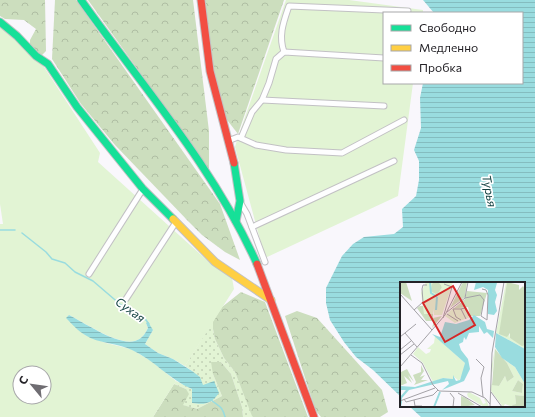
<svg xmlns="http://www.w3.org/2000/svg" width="535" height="417" font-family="Commissioner,sans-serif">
  <defs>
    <pattern id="grass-dots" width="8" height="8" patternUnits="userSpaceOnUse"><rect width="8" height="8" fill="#e2f4d4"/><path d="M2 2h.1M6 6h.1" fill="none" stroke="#c2d1b6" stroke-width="1.8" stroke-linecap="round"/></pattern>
    <pattern id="forest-crowns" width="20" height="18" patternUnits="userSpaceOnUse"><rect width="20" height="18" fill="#ccdebe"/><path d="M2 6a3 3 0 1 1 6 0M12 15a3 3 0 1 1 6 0" fill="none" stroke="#afbea3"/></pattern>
    <pattern id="water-rules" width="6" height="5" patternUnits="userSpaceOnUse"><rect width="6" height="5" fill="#99dcdf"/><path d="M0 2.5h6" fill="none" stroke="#84bcbf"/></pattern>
  </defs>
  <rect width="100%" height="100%" fill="#f9f7fc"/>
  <!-- grass -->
  <path fill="url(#grass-dots)" d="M213,321V329L215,339L224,358L235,372L253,417H243L242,407L231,374L221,362L213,374L222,396L197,409L182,405L186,389L174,384L176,381L192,389V403L202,385L192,371L185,366Z"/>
  <!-- forest -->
  <g fill="url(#forest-crowns)">
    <path d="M0,0H45L46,51L41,56L30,48V40L36,29L24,20L5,19L0,16Z"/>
    <path d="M55,0H76L220,204L240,260L225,252L202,235L189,222L115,145L81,104L52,59Z"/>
    <path d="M88,0H193L209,131V169Z"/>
    <path d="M205,0H284L238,134L224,116L211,64Z"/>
    <path d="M241,292L265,302L308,417H253L252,416L235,372L224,358L215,339L213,329V321L222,307Z"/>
    <path d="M297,311L317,318L382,390L388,412L380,417H321L316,411L308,387L285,316Z"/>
    <path d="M211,362H221L231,374L242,407L243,417H153L174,384L186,389L189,394L183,405L197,409L222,396L213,374Z"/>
  </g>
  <!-- garden -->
  <g fill="#e2f4d4" fill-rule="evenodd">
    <path d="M286,0H349L423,10V13H384V83H413L398,196L265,258L235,147L238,137Z"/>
    <path d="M0,26L23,44L44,67L100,153L98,162L210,263L232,278L234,289L185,366L173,359L158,353L145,344L153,330L146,323L148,328C145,334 142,339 135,341C119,346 85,323 69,315L67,318L85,335L106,343L131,349L151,361L176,381L153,417H0V224H3L0,204ZM20,373H44V397H20Z"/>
  </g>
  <!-- water -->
  <g fill="url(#water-rules)">
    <path d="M423,0H535V417H421L409,406H524V283H401V397L373,370L356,357L344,342L330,320L326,303V288L342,256L353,244L364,237L394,234L403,227L402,209L416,196L419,180V161L414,150L421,128L420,98L423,83H522V13H434Z"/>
    <path d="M69,315C85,323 118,346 135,341C142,339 145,334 148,328L146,323L148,322L153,330L145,344L158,353L173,359L192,371L200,377L203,385L214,381L219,393C211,404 205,405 192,403V389C170,380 154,360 132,350C118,343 99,344 85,335C78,331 72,324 66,318Z"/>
  </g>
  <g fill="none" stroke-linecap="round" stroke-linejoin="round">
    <!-- stream -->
    <g stroke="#99dcdf" stroke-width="1.5">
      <path d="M0,230H15"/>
      <path d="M22,233L46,252L52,259L65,263L75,272L93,281L121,305L146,320L149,324"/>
      <path d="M210,399C219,407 222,405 225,417"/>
    </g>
    <defs>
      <g id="street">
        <path d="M284,52C278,35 284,21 289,6L408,11"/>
        <path d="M262,100L384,106"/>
        <path d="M241,138L252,112L262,100L269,83L276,59L284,52L384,58"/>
        <path d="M228,141L238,137L256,145L286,150L342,153L404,120"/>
        <path d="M240,202L247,214L265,262"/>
        <path d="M252,227L394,161"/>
        <path d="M89,274L143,189"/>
        <path d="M126,299L176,222"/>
      </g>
      <g id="fast">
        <path d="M81,0C142,86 214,167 257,264"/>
        <path d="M0,22L17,36L36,56L48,64L77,107L143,189L173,219"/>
        <path d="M234,163L240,201L236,221"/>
      </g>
      <path id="slow" d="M173,219L215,262L271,300"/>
      <g id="jam">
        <path d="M201,0L210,71L234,163"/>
        <path d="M257,264L314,417"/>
      </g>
    </defs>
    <!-- street casing -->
    <use href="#street" stroke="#c2c1c4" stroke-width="7"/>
    <!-- fast casing -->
    <use href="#fast" stroke="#c2c1c4" stroke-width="9"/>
    <!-- slow casing -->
    <use href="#slow" stroke="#c2c1c4" stroke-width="9"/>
    <!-- jam casing -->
    <use href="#jam" stroke="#c2c1c4" stroke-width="9"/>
    <!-- street -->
    <use href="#street" stroke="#fefeff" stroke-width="5"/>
    <!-- fast -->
    <use href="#fast" stroke="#16e098" stroke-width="7"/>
    <!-- slow -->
    <use href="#slow" stroke="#ffcf43" stroke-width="7"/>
    <!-- jam -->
    <use href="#jam" stroke="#f24e42" stroke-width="7"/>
  </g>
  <g text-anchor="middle" stroke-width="3.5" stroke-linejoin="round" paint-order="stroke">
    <!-- water labels -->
    <g font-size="12" font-style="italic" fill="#134141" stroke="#fff">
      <text transform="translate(489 191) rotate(79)" y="4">Турья</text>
      <text transform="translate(130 310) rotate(36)" y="4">Сухая</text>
    </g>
  </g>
  <!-- overview -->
  <g transform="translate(400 282)">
    <rect width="125" height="125" fill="#f9f7fc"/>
    <path d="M106,0H107L100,51H109L110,56L125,63V67L96,51ZM35,54L65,81L64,89L59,99L53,94V97L43,96L33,100L23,81L13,72L18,65L26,72L30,70L31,67H27L34,61ZM97,55L95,66L102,76L115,85L125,102V114L115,113L116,122L112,123L113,125L105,122L103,125L91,109L92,82ZM95,67L107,81L114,95L107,100L105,94L99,104L91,102ZM118,98L123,102L122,111L112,109ZM69,110L80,116L83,122L86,121L84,117H86L89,125H84L68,115L67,112Z" fill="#e2f4d4" fill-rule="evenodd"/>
    <path d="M30 6a6 6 0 1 1 12 0a6 6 0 1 1-12 0ZM0,0H6L12,19L0,11ZM63,0H67L65,15L50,26ZM107,0L119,3V8L123,4L125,7V63L122,64L110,56V51L107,55L99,52ZM67,9L87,11L80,34H70L68,25L53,27L65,17ZM20,24H24V32H33V36L42,34L32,46L34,39H26L17,26ZM95,67L107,81L114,95L107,100L105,94L99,104L92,103ZM21,83L24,89L20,95L25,93L21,98H28L14,103L16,100L13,93L21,90ZM7,87L14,100L8,93L12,101L4,94L7,101L0,104L1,90ZM118,98L123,102L122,111L112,109ZM115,113L125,114V125H113L112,123L116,122ZM61,114L66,116L75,123L61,125Z" fill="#ccdebe"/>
    <path d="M26,0L32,1L31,9L37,13L42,5L39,0H53L42,33H34V27L33,32H24L21,11ZM66,25L70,35L55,41L45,34L52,27Z" fill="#e2f4d4"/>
    <path d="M76,0L97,1L95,8L97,13L95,20L97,29L94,33L88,32V8L83,5L74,8ZM74,33L85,40L87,47L94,49L93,56L87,50L84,52L79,44V50L69,51L66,58L64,55L63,60L59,62L61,68L68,77L70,87L64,99L42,108L49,102L48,99L9,108L2,116V125L0,115L6,108H0V104L15,105L43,96L53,97V93L56,99L60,98L65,81L32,52L40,55L45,40L56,42L69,38ZM96,51L125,67V102L115,85L102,76L95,65Z" fill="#99dcdf"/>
    <path fill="none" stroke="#99dcdf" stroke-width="2" d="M30,0L31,11L37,15M36,28L37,15M34,125L40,110"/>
    <path fill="none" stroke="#a4a2a7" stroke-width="1" d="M82,7L86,8L88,13L87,38M0,12L32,48M65,16L68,0M53,27H61L66,37M53,27L56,35L61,38M61,27L65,26L69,34M14,28L23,20L22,7L23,3H27M47,30L65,16L80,13L84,18L81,34L87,38M47,32L58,39M43,36L52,5L44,2M5,51L17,65M0,55L16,42M0,68L11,59M0,73L14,62M11,73L22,81L33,103L39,109L72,110L85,116L90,122M76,77L84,85L81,96L83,115M0,85L45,33L62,0M91,110L102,125M50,111L54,116L53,125M58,111L82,125M4,117L6,120L33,113L38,108M14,118L15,124H22M0,119L35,106M90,125L92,71L104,0"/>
    <path fill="#d62828" fill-opacity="0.15" stroke="#d62828" stroke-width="2" d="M53,4L75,43L45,60L23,21Z"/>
    <rect width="125" height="125" fill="none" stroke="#242227" stroke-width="2"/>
  </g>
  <!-- legend -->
  <rect x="383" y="12" width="140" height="72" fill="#ffffff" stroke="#a7a7a9"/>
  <rect x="391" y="25" width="20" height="6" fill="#16e098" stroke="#a7a7a9"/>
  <text x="419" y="32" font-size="12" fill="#242227">Свободно</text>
  <rect x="391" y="45" width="20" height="6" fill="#ffcf43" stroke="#a7a7a9"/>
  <text x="419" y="52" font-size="12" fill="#242227">Медленно</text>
  <rect x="391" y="65" width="20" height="6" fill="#f24e42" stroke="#a7a7a9"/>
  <text x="419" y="72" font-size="12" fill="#242227">Пробка</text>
  <!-- north arrow -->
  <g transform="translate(32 385) rotate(299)"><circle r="19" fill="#ffffff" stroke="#a7a7a9"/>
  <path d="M0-3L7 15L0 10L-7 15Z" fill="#6f6d72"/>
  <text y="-6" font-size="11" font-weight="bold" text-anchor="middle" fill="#242227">С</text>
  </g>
</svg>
